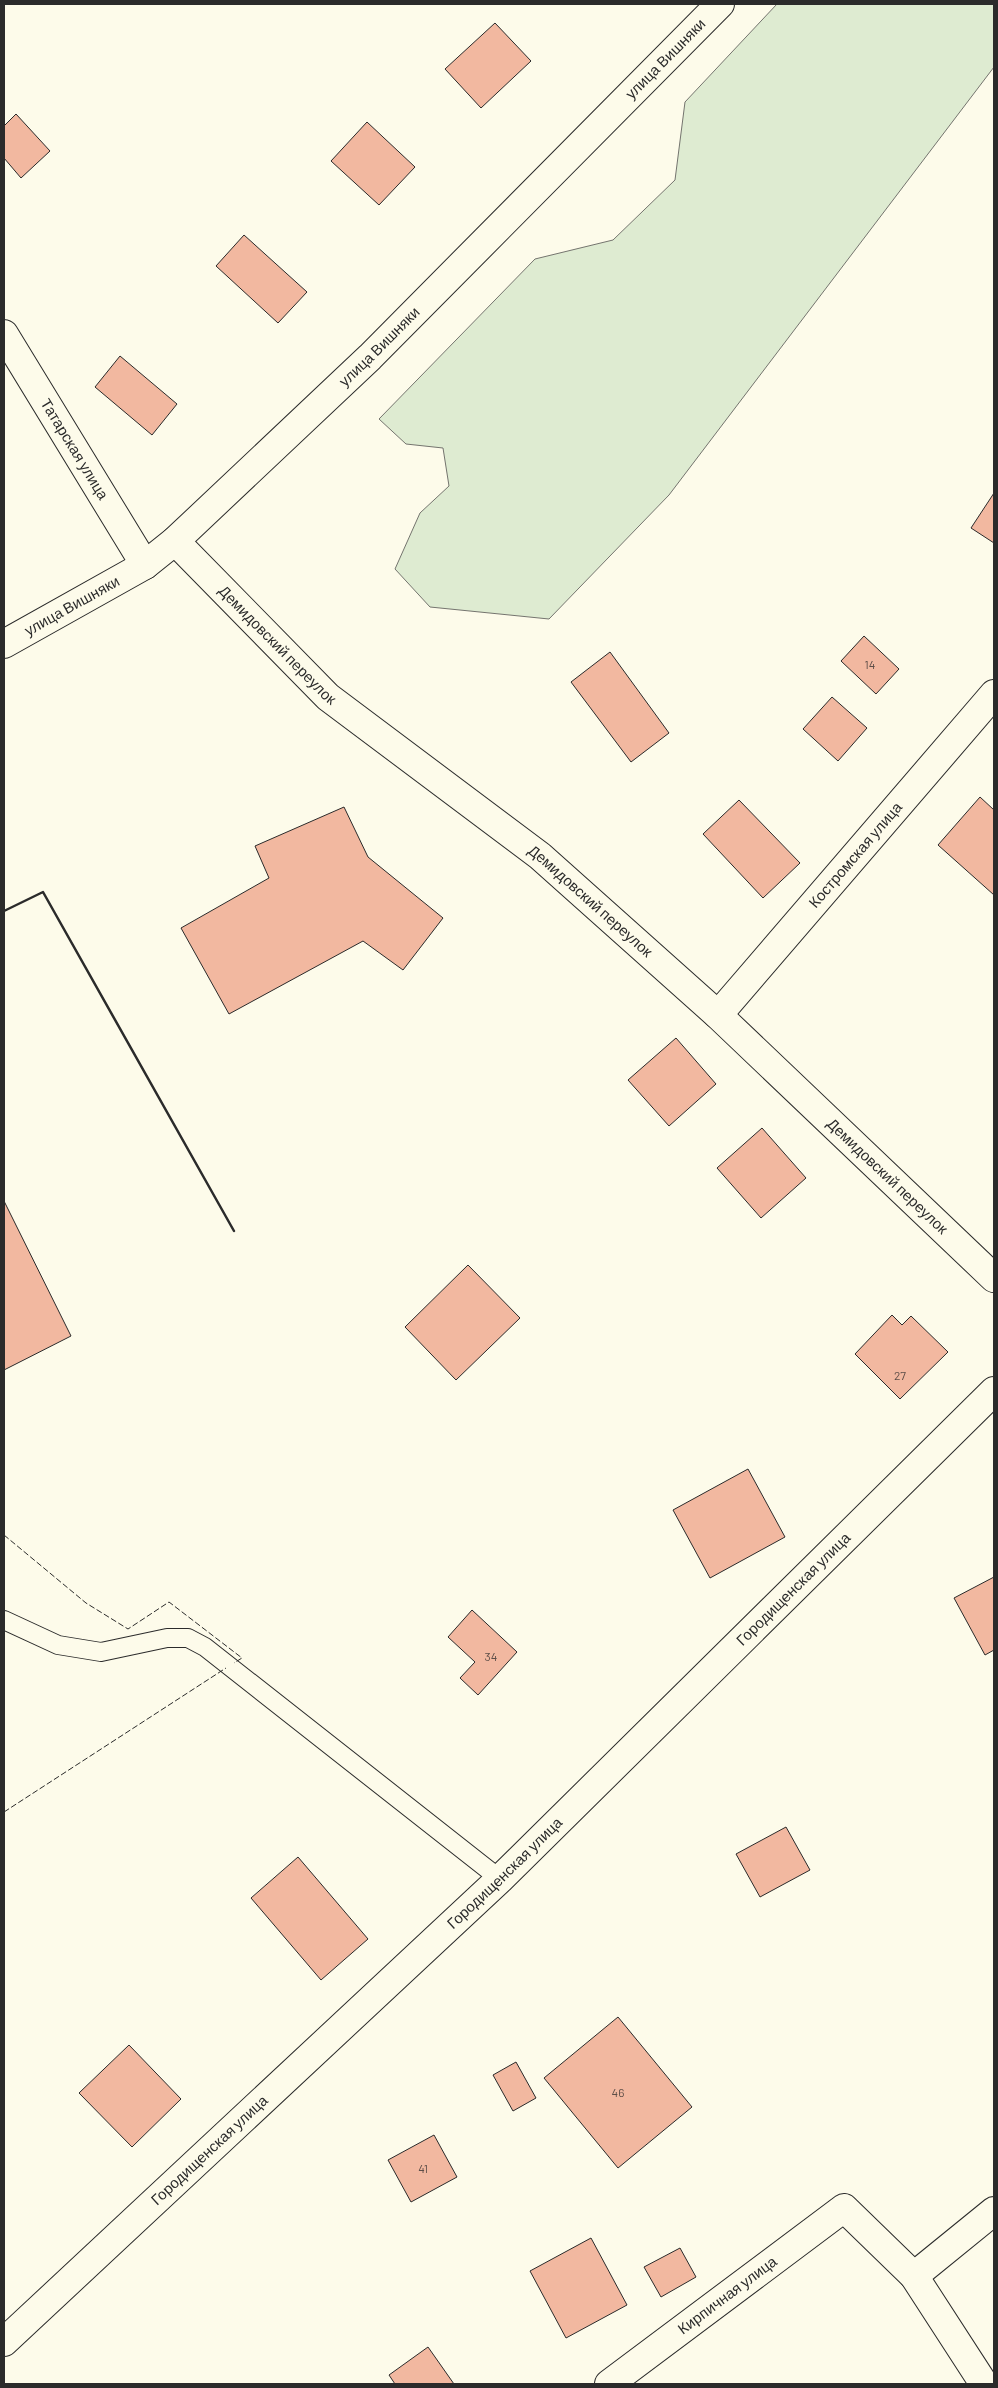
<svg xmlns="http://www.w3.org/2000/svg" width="998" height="2388" font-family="Barlow,sans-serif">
  <rect width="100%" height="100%" fill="#fdfbea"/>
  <!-- green -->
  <path fill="#deebd1" stroke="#74746e" d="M777,4H994V67L669,495L549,619L430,607L395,569L420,513L449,486L443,448L406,444L379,419L535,259L613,240L675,180L685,102Z"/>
  <!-- building -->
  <g fill="#f2b8a0" stroke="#2b2b2b">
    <path d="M495,23L531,61L481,108L445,69Z"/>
    <path d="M16,114L50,151L21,178L4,158V126Z"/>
    <path d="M367,122L415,167L379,205L331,161Z"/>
    <path d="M244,235L307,292L278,323L216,266Z"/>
    <path d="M120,356L177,404L152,435L95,387Z"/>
    <path d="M994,493V543L971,528Z"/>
    <path d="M864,636L899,669L876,694L841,661Z"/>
    <path d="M610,652L669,733L631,762L571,682Z"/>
    <path d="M832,697L867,728L838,761L803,729Z"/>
    <path d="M980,797L994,810V895L938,845Z"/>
    <path d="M739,800L800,863L763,898L703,834Z"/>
    <path d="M344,807L368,857L443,918L403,970L363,941L229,1014L181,928L269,878L255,846Z"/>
    <path d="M676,1038L716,1084L669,1126L628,1080Z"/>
    <path d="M762,1128L806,1178L761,1218L717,1168Z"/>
    <path d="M4,1201L71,1336L4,1370Z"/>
    <path d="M468,1265L520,1318L456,1380L405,1327Z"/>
    <path d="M892,1315L902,1325L911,1316L948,1352L900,1399L855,1354Z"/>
    <path d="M748,1469L785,1537L710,1578L673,1510Z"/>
    <path d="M994,1577V1650L985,1655L954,1598Z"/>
    <path d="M472,1610L517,1652L478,1695L460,1678L475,1662L448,1637Z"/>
    <path d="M786,1827L810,1870L760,1897L736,1854Z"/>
    <path d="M298,1857L368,1939L321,1980L251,1898Z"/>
    <path d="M618,2017L692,2107L618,2168L544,2078Z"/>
    <path d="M129,2045L181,2099L132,2147L79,2093Z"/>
    <path d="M516,2062L536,2098L513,2111L493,2075Z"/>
    <path d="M434,2135L457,2177L411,2202L388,2160Z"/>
    <path d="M591,2238L627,2305L566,2338L530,2271Z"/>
    <path d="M680,2248L696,2277L661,2297L644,2267Z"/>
    <path d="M428,2347L454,2384H395L389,2375Z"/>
  </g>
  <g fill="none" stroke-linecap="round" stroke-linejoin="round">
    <defs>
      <path id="lane" d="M4,1620L58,1645L101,1652L167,1638H188L205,1647L500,1879"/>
      <g id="street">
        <path id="s1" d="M4,334L145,565"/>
        <path id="s2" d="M175,541L328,697L540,856L718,1015L994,1278"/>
        <path id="s3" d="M718,1015L994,694"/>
        <path d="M914,2276L984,2384"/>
        <path id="s4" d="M4,2342L500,1879L994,1391"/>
        <path id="s5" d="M609,2384L844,2208L914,2276L994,2211"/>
      </g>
      <g id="secondary">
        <path id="s6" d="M4,644L145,565L175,541L370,357L720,4"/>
      </g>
    </defs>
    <!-- lane casing -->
    <use href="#lane" stroke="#2b2b2b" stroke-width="20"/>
    <!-- street casing -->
    <use href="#street" stroke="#2b2b2b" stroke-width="30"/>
    <!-- secondary casing -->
    <use href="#secondary" stroke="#2b2b2b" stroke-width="30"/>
    <!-- lane -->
    <use href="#lane" stroke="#fdfbea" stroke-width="18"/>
    <!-- street -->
    <use href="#street" stroke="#fdfbea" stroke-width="28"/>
    <!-- secondary -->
    <use href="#secondary" stroke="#fdfbea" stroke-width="28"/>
    <!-- fence -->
    <g stroke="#2b2b2b" stroke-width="1" stroke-dasharray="6 2.5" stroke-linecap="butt">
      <path d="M4,1535L86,1603L128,1629L169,1602L242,1658L234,1663"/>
      <path d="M4,1812L226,1668"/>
    </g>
    <!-- wall -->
    <path stroke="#2b2b2b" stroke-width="2.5" d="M4,911L43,892L234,1231"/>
  </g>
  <g text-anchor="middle" stroke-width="4" stroke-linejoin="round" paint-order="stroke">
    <!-- number labels -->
    <g font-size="12" fill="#5d4e48">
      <text x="870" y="669">14</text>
      <text x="900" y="1380">27</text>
      <text x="491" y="1661">34</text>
      <text x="618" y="2097">46</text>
      <text x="423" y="2173">41</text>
    </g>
    <!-- street labels -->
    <g font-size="15" fill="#2b2b2b" stroke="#fdfbea">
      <text dy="5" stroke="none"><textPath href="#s6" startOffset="888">улица Вишняки</textPath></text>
      <text dy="5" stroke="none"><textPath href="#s6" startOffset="482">улица Вишняки</textPath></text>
      <text dy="5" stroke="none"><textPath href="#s1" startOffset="135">Татарская улица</textPath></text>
      <text dy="5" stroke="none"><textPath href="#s6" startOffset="78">улица Вишняки</textPath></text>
      <text dy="5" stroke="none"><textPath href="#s2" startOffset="146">Демидовский переулок</textPath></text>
      <text dy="5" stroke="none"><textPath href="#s3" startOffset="211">Костромская улица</textPath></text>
      <text dy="5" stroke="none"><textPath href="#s2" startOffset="551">Демидовский переулок</textPath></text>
      <text dy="5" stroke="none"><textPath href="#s2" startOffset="956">Демидовский переулок</textPath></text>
      <text dy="5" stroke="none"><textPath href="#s4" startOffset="1091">Городищенская улица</textPath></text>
      <text dy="5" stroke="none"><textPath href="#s4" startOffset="686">Городищенская улица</textPath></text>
      <text dy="5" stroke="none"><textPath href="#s4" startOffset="281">Городищенская улица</textPath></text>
      <text dy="5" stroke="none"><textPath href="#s5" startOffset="148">Кирпичная улица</textPath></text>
    </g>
  </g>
  <!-- border -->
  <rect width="998" height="2388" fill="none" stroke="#2b2b2b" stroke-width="10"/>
</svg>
